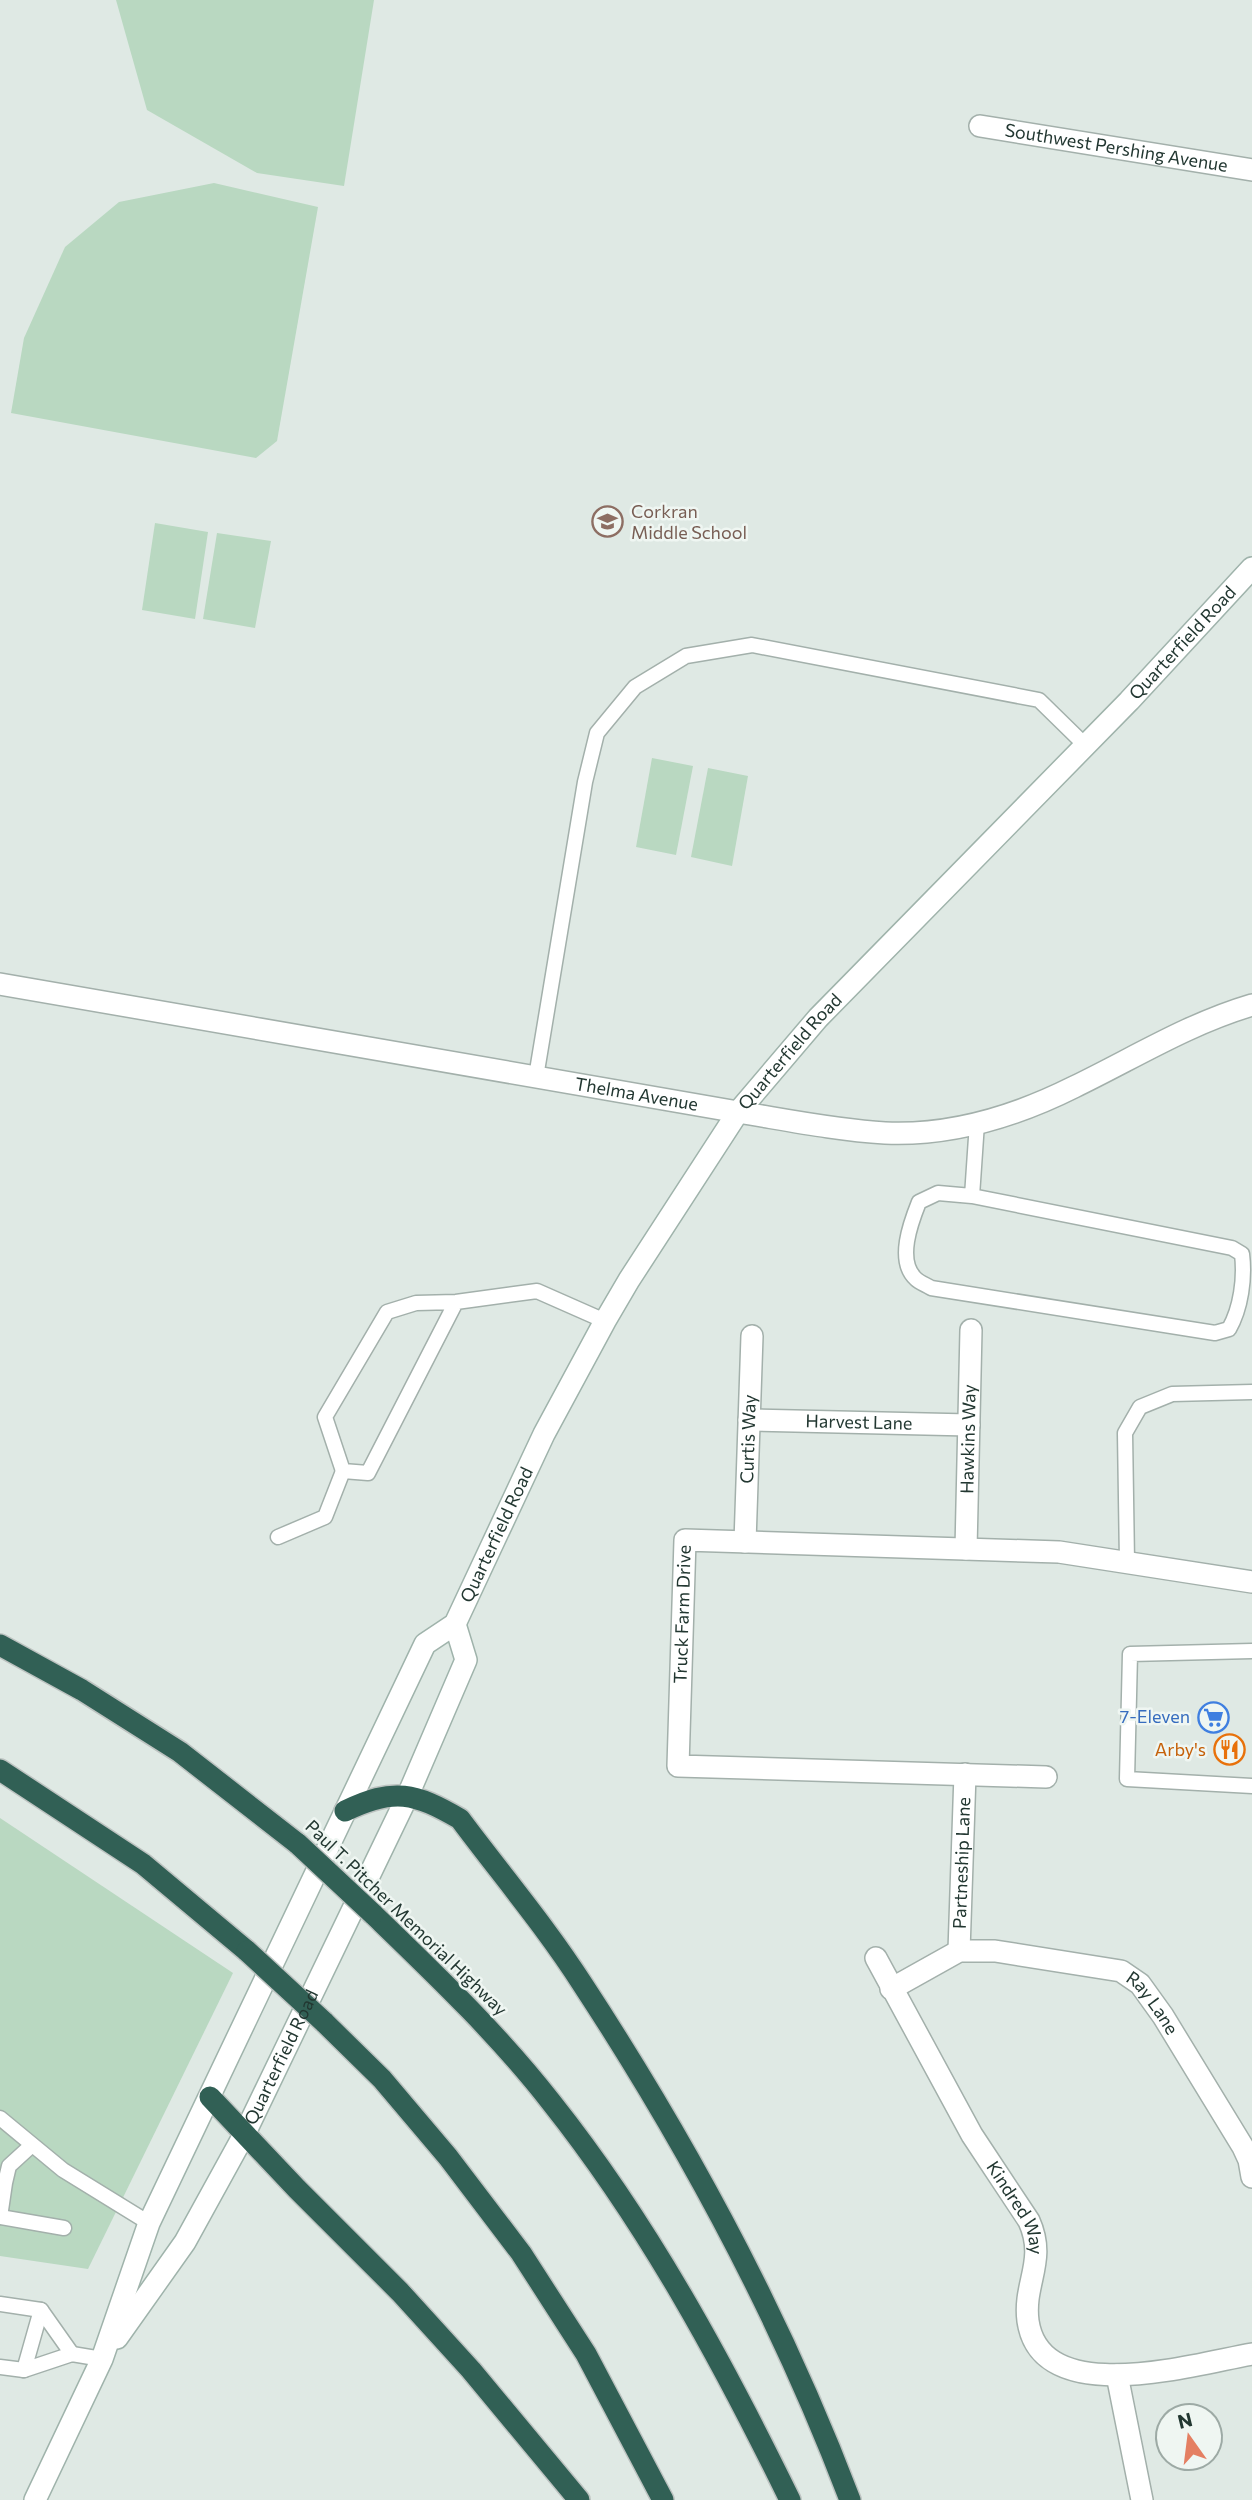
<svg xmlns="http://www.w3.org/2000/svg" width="1252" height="2500" font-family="Commissioner,sans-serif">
  <rect width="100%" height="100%" fill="#dfe9e4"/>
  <!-- green -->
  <g fill="#b9d8c1">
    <path d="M116,0H374L344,186L257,173L147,110Z"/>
    <path d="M214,183L318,207L277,441L256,458L11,413L24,338L65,247L119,202Z"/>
    <path d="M155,523L208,532L195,619L142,610Z"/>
    <path d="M217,533L271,541L255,628L203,619Z"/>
    <path d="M652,758L693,766L676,855L636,847Z"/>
    <path d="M708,768L748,776L732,866L691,857Z"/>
    <path d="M0,1818L233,1973L88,2269L0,2256Z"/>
  </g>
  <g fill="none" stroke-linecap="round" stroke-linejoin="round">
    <defs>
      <g id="service">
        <path d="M536,1077L585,782L597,733L635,687L686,656L752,645L1039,700L1085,745"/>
        <path d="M972,1196L1232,1248L1242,1254C1245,1278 1241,1308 1229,1329L1215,1333L931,1288C927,1285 920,1283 916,1279C896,1261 911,1222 919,1202L938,1193L972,1196L977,1123"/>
        <path d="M456,1302L368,1473L343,1471L325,1417L387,1312L416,1303L456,1302L537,1291L605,1321"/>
        <path d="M278,1537L325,1517L343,1471"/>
        <path d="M1127,1562L1125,1433L1140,1407L1172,1394L1252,1392"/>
        <path d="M1252,1651L1130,1654L1127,1779L1252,1786"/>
        <path d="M0,2118L63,2170L149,2223"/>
        <path d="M0,2217L5,2183L9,2166L32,2145"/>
        <path d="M0,2217L64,2228"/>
        <path d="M0,2304L41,2310L72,2354"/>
        <path d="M0,2367L24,2370L72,2354L102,2359"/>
        <path d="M24,2370L41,2310"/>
      </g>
      <g id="minor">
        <path id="s1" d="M980,126L1252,170"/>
        <path id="s2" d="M0,984L738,1112"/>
        <path id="s3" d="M749,1420L969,1425"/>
        <path id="s4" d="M745,1542L752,1336"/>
        <path id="s5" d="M966,1549L971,1330"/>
        <path id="s6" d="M1046,1777L678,1766L685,1540L1059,1552L1252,1582"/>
        <path id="s7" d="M959,1951L965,1774"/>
        <path id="s8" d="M876,1958L972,2135L1029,2221C1047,2261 1023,2283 1028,2321C1041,2410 1194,2364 1252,2354"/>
        <path id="s9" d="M891,1989L959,1951H995L1121,1971L1140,1984L1163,2016L1243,2147L1249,2160L1252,2177"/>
        <path d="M1117,2375L1142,2500"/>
      </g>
      <path id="tertiary" d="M738,1112C787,1120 836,1130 885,1133C951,1136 1016,1116 1074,1087C1134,1058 1188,1024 1252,1005"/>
      <g id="secondary">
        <path id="s10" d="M117,2338L185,2242L245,2133L408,1795L466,1660L455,1624"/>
        <path id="s11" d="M35,2500L102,2359L149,2223L425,1644L455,1624L544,1434L605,1321L629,1280L738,1112L818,1018L1129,701L1252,568"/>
      </g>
      <g id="motorway">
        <path d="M0,1645L82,1690L180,1752L298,1844"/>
        <path d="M0,1770L143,1864L247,1951"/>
        <path d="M345,1811C394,1787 415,1793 460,1819C501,1874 546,1927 583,1985C689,2147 781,2318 850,2500"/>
        <path d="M373,1914C435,1974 498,2034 551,2102C648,2224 722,2361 790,2500"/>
        <path d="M324,2022L382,2079L448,2157L521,2253L586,2354L663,2500"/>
        <path d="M210,2097L297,2189L400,2292L471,2370L579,2500"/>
      </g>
    </defs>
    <!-- service casing -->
    <use href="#service" stroke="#a3b0ab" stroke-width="17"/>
    <!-- minor casing -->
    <use href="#minor" stroke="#a3b0ab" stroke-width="24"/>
    <!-- tertiary casing -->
    <use href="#tertiary" stroke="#a3b0ab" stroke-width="24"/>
    <!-- secondary casing -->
    <use href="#secondary" stroke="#9fb3ab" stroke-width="24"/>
    <!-- motorway casing -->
    <use href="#motorway" stroke="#bdc3c1" stroke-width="24"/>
    <!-- service -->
    <use href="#service" stroke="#fff" stroke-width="14"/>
    <!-- minor -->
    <use href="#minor" stroke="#fff" stroke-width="21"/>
    <!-- tertiary -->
    <use href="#tertiary" stroke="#fff" stroke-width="21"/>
    <!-- secondary -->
    <use href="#secondary" stroke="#fff" stroke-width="21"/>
    <!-- motorway -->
    <use href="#motorway" stroke="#316055" stroke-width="21"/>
    <defs>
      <g id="motorway-bridge">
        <path d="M298,1844L373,1914"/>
        <path d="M247,1951L324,2022"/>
      </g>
    </defs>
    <!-- motorway-bridge casing -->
    <use href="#motorway-bridge" stroke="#bdc3c1" stroke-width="24" stroke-linecap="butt"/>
    <!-- motorway-bridge -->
    <use href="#motorway-bridge" stroke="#316055" stroke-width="21"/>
  </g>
  <!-- icons -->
  <defs>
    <symbol id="school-ring" viewBox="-11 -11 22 22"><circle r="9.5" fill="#eff6f2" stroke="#8d6e63" stroke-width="1.5"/><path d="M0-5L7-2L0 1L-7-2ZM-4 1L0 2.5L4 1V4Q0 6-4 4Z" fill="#8d6e63"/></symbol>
    <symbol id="supermarket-ring" viewBox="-11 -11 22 22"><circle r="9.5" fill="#eff6f2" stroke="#3f7fe0" stroke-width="1.5"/><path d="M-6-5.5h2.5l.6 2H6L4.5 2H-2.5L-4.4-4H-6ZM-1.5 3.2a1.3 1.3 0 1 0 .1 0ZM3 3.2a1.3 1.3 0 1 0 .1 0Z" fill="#3f7fe0"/></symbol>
    <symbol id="restaurant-ring" viewBox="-11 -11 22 22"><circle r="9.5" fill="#eff6f2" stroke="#e8710a" stroke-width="1.5"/><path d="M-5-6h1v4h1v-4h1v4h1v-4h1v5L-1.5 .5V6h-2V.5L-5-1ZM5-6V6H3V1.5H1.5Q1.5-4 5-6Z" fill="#e8710a"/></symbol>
  </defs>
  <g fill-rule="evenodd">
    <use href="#school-ring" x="590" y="504" width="35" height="35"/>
    <use href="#supermarket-ring" x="1196" y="1700" width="35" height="35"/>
    <use href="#restaurant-ring" x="1212" y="1732" width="35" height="35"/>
  </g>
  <g text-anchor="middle" stroke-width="5" stroke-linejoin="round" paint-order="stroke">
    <!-- street labels -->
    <g font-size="18" fill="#223731" stroke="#eff6f2">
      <text dy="6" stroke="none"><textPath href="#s1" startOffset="138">Southwest Pershing Avenue</textPath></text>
      <text dy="6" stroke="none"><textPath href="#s11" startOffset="2210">Quarterfield Road</textPath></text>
      <text dy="6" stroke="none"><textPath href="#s11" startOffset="1643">Quarterfield Road</textPath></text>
      <text dy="6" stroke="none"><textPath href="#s2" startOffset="646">Thelma Avenue</textPath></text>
      <text dy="6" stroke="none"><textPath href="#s3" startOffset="110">Harvest Lane</textPath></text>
      <text dy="6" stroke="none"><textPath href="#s4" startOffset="103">Curtis Way</textPath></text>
      <text dy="6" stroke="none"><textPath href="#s5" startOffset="110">Hawkins Way</textPath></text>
      <text dy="6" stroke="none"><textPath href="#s11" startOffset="1076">Quarterfield Road</textPath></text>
      <text dy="6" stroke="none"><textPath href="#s6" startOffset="520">Truck Farm Drive</textPath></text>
      <text dy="6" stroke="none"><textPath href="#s7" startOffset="88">Partneship Lane</textPath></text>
      <text transform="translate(406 1918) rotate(44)" y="6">Paul T. Pitcher Memorial Highway</text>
      <text dy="6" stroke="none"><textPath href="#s9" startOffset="287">Ray Lane</textPath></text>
      <text dy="6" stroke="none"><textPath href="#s10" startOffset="326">Quarterfield Road</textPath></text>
      <text dy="6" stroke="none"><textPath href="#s8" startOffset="287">Kindred Way</textPath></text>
    </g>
    <!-- education labels -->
    <g font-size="18" fill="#785e54" stroke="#eff6f2" text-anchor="start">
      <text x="631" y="518">Corkran<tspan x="631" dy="21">Middle School</tspan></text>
    </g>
    <!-- shop labels -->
    <g font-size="18" fill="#366cbe" stroke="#eff6f2" text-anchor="end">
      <text x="1190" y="1723">7-Eleven</text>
    </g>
    <!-- food labels -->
    <g font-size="18" fill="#c56008" stroke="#eff6f2" text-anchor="end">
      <text x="1206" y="1756">Arby's</text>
    </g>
  </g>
  <!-- north arrow -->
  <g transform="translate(1189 2437) rotate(346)"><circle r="33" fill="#eff6f2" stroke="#9daaa5" stroke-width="2"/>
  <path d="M0-5L12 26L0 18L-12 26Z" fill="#e47f62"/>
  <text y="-10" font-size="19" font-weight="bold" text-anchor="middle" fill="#223731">N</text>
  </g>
</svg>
